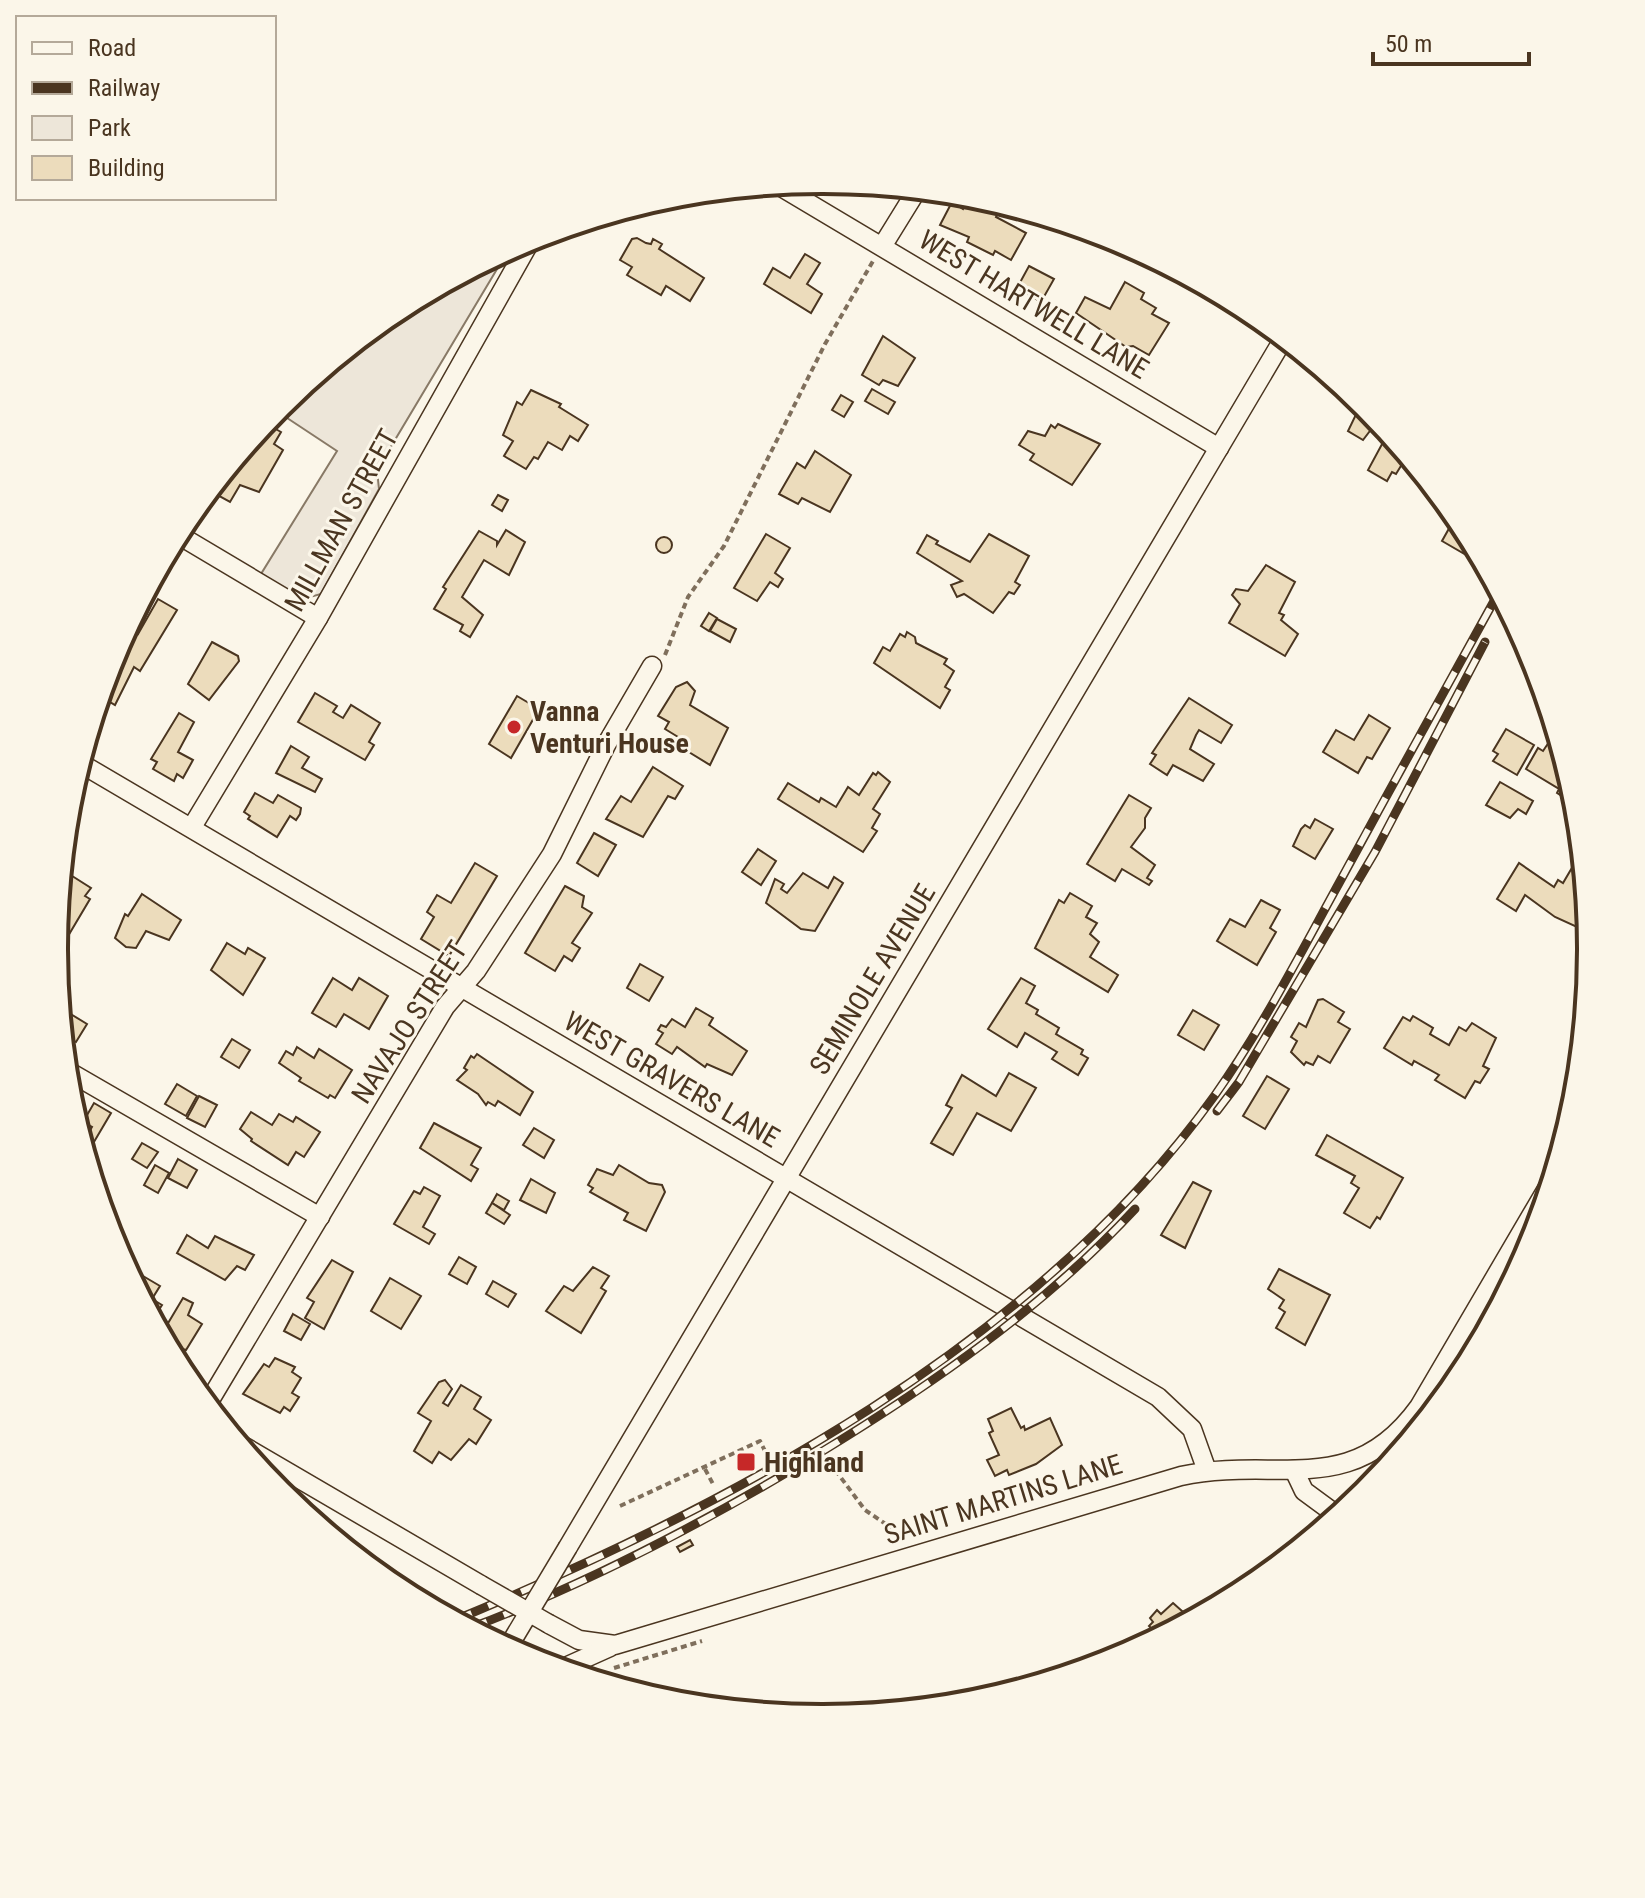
<svg xmlns="http://www.w3.org/2000/svg" width="1645" height="1898" font-family="'Roboto Condensed',sans-serif">
  <rect width="100%" height="100%" fill="#fbf6e9"/>
  <!-- green -->
  <path fill="#ede6d9" stroke="#887966" stroke-width="2" d="M509,249L377,470L379,489L321,594L303,599L261,574L337,451L275,410L396,310Z"/>
  <!-- building -->
  <g fill="#ecdcbc" stroke="#4a3520" stroke-width="2">
    <path d="M857,184L879,186L875,194Z"/>
    <path d="M970,195L985,199L983,203L999,211L996,217L1026,233L1011,260L995,251L993,255L967,242L969,237L940,225L952,202L963,209Z"/>
    <path d="M637,238L646,243L651,244L653,239L662,244L659,249L704,278L690,301L666,286L661,295L627,275L632,267L620,260L632,239Z"/>
    <path d="M805,254L820,263L807,284L822,294L811,313L764,284L773,268L790,278Z"/>
    <path d="M1029,266L1054,279L1041,302L1017,288Z"/>
    <path d="M1125,282L1144,293L1141,299L1156,308L1152,314L1169,323L1149,355L1133,346L1126,347L1076,313L1085,297L1110,309Z"/>
    <path d="M883,336L915,358L898,386L883,380L879,385L862,375Z"/>
    <path d="M872,389L895,402L888,414L865,401Z"/>
    <path d="M531,390L561,404L559,407L588,425L578,441L570,436L562,450L548,442L538,459L534,457L526,469L504,456L513,441L503,435L517,402L522,405Z"/>
    <path d="M841,395L853,402L844,417L832,410Z"/>
    <path d="M1362,402L1384,428L1376,423L1363,440L1348,431Z"/>
    <path d="M265,423L281,432L274,444L283,450L259,492L240,485L230,502L210,491L229,467L235,471Z"/>
    <path d="M1058,424L1100,444L1072,485L1030,460L1034,454L1019,445L1028,431L1045,436L1051,425L1055,428Z"/>
    <path d="M1388,433L1407,456L1396,474L1392,472L1387,481L1368,470Z"/>
    <path d="M815,451L851,475L830,512L802,498L798,504L779,494L797,463L805,468Z"/>
    <path d="M498,495L508,500L502,511L492,505Z"/>
    <path d="M1456,516L1478,554L1475,560L1442,541Z"/>
    <path d="M506,530L525,542L509,575L484,560L462,597L483,615L470,637L460,631L463,625L434,609L446,589L443,587L479,531L497,541V545Z"/>
    <path d="M766,534L790,548L775,573L783,579L778,587L770,582L757,601L734,588Z"/>
    <path d="M989,534L1029,556L1015,582L1020,585L1014,594L1009,592L993,613L964,594L957,597L951,585L962,581L917,553L927,535L938,541L936,544L970,562Z"/>
    <circle cx="664" cy="545" r="8"/>
    <path d="M1266,565L1295,582L1279,613L1284,615L1281,620L1298,634L1285,656L1229,623L1240,604L1232,595L1236,589L1248,591Z"/>
    <path d="M158,599L177,610L140,671L134,667L115,705L100,696L111,659L114,654L117,656L132,630L138,634Z"/>
    <path d="M709,613L717,618L709,631L701,626Z"/>
    <path d="M717,619L736,629L730,642L710,631Z"/>
    <path d="M907,632L915,637L916,643L947,659L944,664L954,671L945,687L950,690L940,708L874,663L883,647L890,651L900,634L905,637Z"/>
    <path d="M212,642L238,656L239,661L209,700L188,684Z"/>
    <path d="M687,682L695,691L690,705L728,728L710,765L679,746L683,740L665,729L669,722L658,716L676,687Z"/>
    <path d="M315,693L337,706L333,712L343,718L351,705L380,723L369,742L374,745L365,760L298,722Z"/>
    <path d="M517,696L539,709L511,758L489,744Z"/>
    <path d="M1189,698L1232,725L1221,743L1199,730L1196,735L1190,749L1214,764L1203,781L1173,765L1167,775L1150,764L1156,755L1152,753Z"/>
    <path d="M179,713L194,722L178,752L193,760L183,778L177,774L174,781L153,769L157,762L151,759Z"/>
    <path d="M1369,715L1390,728L1372,759L1367,757L1358,773L1323,752L1336,730L1354,740Z"/>
    <path d="M1506,729L1534,745L1517,775L1493,761L1498,754L1493,751Z"/>
    <path d="M1551,739L1559,744L1577,806L1557,793L1559,789L1526,769L1538,748L1543,751Z"/>
    <path d="M291,746L309,757L302,768L322,779L315,792L276,773Z"/>
    <path d="M653,767L683,786L675,799L668,796L643,837L606,819L621,796L631,802Z"/>
    <path d="M878,772L890,782L873,809L880,814L872,828L877,831L863,852L778,799L788,783L819,802L821,798L836,807L848,787L859,795L873,773L876,775Z"/>
    <path d="M1500,782L1533,801L1526,814L1518,809L1510,818L1486,805Z"/>
    <path d="M255,793L273,803L278,795L301,808L300,814L296,820L290,816L277,837L248,819L250,816L244,812Z"/>
    <path d="M1129,795L1151,808L1145,818V828L1131,847L1155,865L1147,878L1152,881L1149,885L1122,869L1115,881L1087,864Z"/>
    <path d="M1315,819L1333,829L1315,859L1293,846L1301,829L1305,825L1310,828Z"/>
    <path d="M594,833L616,845L598,876L577,863Z"/>
    <path d="M758,849L776,861L761,885L742,872Z"/>
    <path d="M1580,854L1587,909L1577,927L1555,917L1525,895L1516,911L1497,899L1519,863L1554,887L1558,880L1563,883Z"/>
    <path d="M475,863L497,876L449,956L421,939L434,917L427,912L437,895L451,903Z"/>
    <path d="M803,873L828,888L834,877L843,883L815,931L801,929L766,903L775,879L784,884L781,889L787,893Z"/>
    <path d="M69,874L91,888L85,896L90,899L55,958L60,889Z"/>
    <path d="M565,886L584,896L582,907L592,913L572,943L580,948L572,961L564,956L555,971L525,953Z"/>
    <path d="M1070,893L1092,906L1086,917L1097,923L1090,934L1099,942L1090,957L1118,975L1108,992L1035,948L1059,900L1064,903Z"/>
    <path d="M142,894L181,920L169,940L146,931L136,948L126,947L115,938L125,914L128,916Z"/>
    <path d="M1261,900L1280,910L1270,928L1276,932L1257,965L1217,941L1230,919L1245,927Z"/>
    <path d="M227,943L245,954L248,948L265,958L243,995L211,970Z"/>
    <path d="M640,964L663,977L649,1001L627,988Z"/>
    <path d="M333,978L352,990L359,978L388,996L369,1029L344,1014L336,1027L312,1013Z"/>
    <path d="M1021,978L1035,986L1026,1003L1038,1010L1036,1014L1059,1028L1056,1034L1083,1050L1081,1054L1088,1058L1078,1075L1052,1059L1057,1052L1025,1033L1017,1047L988,1029Z"/>
    <path d="M1323,999L1344,1012L1338,1022L1350,1029L1330,1063L1318,1056L1313,1065L1306,1062L1304,1065L1291,1052L1297,1041L1291,1037L1299,1023L1306,1027L1318,1000Z"/>
    <path d="M696,1008L713,1018L709,1025L747,1051L732,1075L707,1064L705,1067L677,1047L672,1054L656,1044L663,1033L658,1030L661,1025L666,1027L672,1019L685,1027Z"/>
    <path d="M1193,1010L1219,1025L1204,1050L1178,1035Z"/>
    <path d="M69,1013L87,1024L76,1042L62,1034V1026Z"/>
    <path d="M1413,1016L1433,1028L1430,1034L1449,1045L1459,1027L1466,1031L1472,1023L1496,1038L1483,1066L1489,1069L1480,1083L1475,1081L1465,1098L1435,1080L1439,1075L1414,1061L1412,1065L1384,1048L1403,1017L1410,1021Z"/>
    <path d="M232,1039L250,1050L239,1068L221,1057Z"/>
    <path d="M297,1047L314,1058L319,1049L352,1070L335,1098L330,1095L328,1098L299,1081L301,1078L279,1063L286,1051L293,1055Z"/>
    <path d="M477,1054L533,1092L520,1115L498,1101L495,1106L488,1102L486,1105L478,1094L457,1080L467,1070L464,1068L471,1056L474,1058Z"/>
    <path d="M1009,1073L1036,1088L1011,1131L977,1113L953,1155L931,1143L952,1108L946,1105L962,1075L996,1096Z"/>
    <path d="M1267,1076L1289,1089L1265,1129L1243,1116Z"/>
    <path d="M177,1084L197,1096L186,1116L165,1104Z"/>
    <path d="M199,1096L217,1105L205,1127L187,1118Z"/>
    <path d="M94,1103L111,1113L91,1147L83,1143L92,1127L83,1122Z"/>
    <path d="M251,1112L272,1125L279,1114L293,1122L296,1117L320,1132L304,1157L296,1152L288,1165L251,1141L252,1139L240,1129Z"/>
    <path d="M434,1123L481,1148L471,1165L478,1169L471,1181L420,1148Z"/>
    <path d="M534,1128L554,1140L544,1158L523,1145Z"/>
    <path d="M1327,1135L1403,1178L1380,1219L1377,1217L1370,1228L1344,1213L1359,1188L1351,1183L1355,1176L1316,1155Z"/>
    <path d="M142,1143L158,1152L147,1168L132,1159Z"/>
    <path d="M178,1159L197,1170L187,1188L168,1178Z"/>
    <path d="M155,1165L169,1173L158,1193L144,1185Z"/>
    <path d="M619,1165L649,1183L662,1185L665,1192L646,1231L624,1220L628,1213L590,1192L593,1188L588,1185L597,1169L613,1175Z"/>
    <path d="M531,1179L555,1193L546,1213L520,1200Z"/>
    <path d="M1193,1182L1211,1191L1185,1248L1161,1235Z"/>
    <path d="M424,1187L440,1196L423,1227L435,1234L429,1244L394,1224L414,1191L420,1194Z"/>
    <path d="M497,1194L509,1201L504,1210L492,1203Z"/>
    <path d="M492,1203L510,1215L504,1224L486,1213Z"/>
    <path d="M187,1235L208,1248L215,1236L254,1255L245,1270L237,1266L225,1280L177,1253Z"/>
    <path d="M123,1256L134,1263L129,1275L121,1259Z"/>
    <path d="M459,1257L476,1267L467,1284L449,1274Z"/>
    <path d="M332,1260L353,1272L324,1329L305,1318L314,1302L307,1298Z"/>
    <path d="M593,1267L609,1276L601,1288L606,1291L581,1333L546,1311L564,1286L573,1291Z"/>
    <path d="M1279,1269L1330,1295L1305,1345L1276,1328L1285,1312L1279,1308L1284,1300L1268,1289Z"/>
    <path d="M143,1276L160,1286L152,1299L162,1305L153,1319L136,1287Z"/>
    <path d="M390,1278L421,1296L401,1329L371,1311Z"/>
    <path d="M493,1281L516,1294L508,1307L486,1294Z"/>
    <path d="M183,1298L193,1303L188,1315L202,1324L186,1350L168,1345L170,1341L161,1335Z"/>
    <path d="M293,1314L310,1324L301,1340L284,1331Z"/>
    <path d="M275,1358L295,1367L292,1372L301,1378L292,1393L299,1397L290,1411L284,1407L280,1413L243,1394L264,1364L269,1367Z"/>
    <path d="M445,1380L452,1389L443,1403L448,1406L461,1385L481,1397L474,1409L491,1420L476,1444L469,1439L451,1460L439,1452L432,1463L414,1451L431,1421L418,1413L439,1382Z"/>
    <path d="M1011,1408L1021,1428L1024,1426L1025,1430L1050,1418L1062,1445L1036,1464L1009,1475L1007,1470L995,1476L987,1460L999,1455L989,1433L993,1431L988,1419Z"/>
    <path d="M690,1540L693,1545L680,1552L677,1547Z"/>
    <path d="M1173,1603L1191,1619L1150,1641L1157,1634L1149,1626L1153,1622L1150,1618L1157,1610L1161,1614Z"/>
  </g>
  <g fill="none" stroke-linecap="round" stroke-linejoin="round">
    <defs>
      <g id="minor">
        <path d="M778,185L1219,448"/>
        <path d="M883,245L917,190"/>
        <path d="M177,534L318,618"/>
        <path d="M80,763L1158,1397L1192,1429L1207,1471"/>
        <path d="M192,827L318,618L532,238"/>
        <path d="M66,1070L320,1217"/>
        <path d="M207,1405L445,1007L476,971L552,854L606,745L652,666"/>
        <path d="M238,1443L481,1585"/>
        <path d="M1294,1470L1304,1491L1338,1516"/>
        <path d="M568,1547L1284,338"/>
        <path d="M549,1624L579,1640L615,1645L1181,1476C1276,1455 1351,1501 1419,1407L1551,1182"/>
        <path d="M561,1669L610,1647"/>
      </g>
    </defs>
    <!-- minor casing -->
    <use href="#minor" stroke="#4a3520" stroke-width="21"/>
    <!-- path -->
    <g stroke="#7f6f5c" stroke-width="4" stroke-dasharray="6 4" stroke-linecap="butt">
      <path d="M665,655L688,597L724,546L825,344L873,261"/>
      <path d="M816,1464L836,1471L865,1510L902,1535"/>
      <path d="M705,1469L713,1484"/>
      <path d="M620,1506L760,1441L766,1453"/>
      <path d="M614,1668L702,1641"/>
    </g>
    <!-- minor -->
    <use href="#minor" stroke="#fbf6e9" stroke-width="18"/>
    <defs>
      <g id="rail">
        <path d="M1217,1111L1239,1082L1375,852L1485,642"/>
        <path d="M455,1620C730,1506 1038,1343 1215,1095C1261,1030 1299,956 1338,885C1391,787 1445,690 1499,592"/>
        <path d="M470,1628C592,1582 707,1521 818,1454C933,1384 1044,1307 1135,1209"/>
      </g>
    </defs>
    <!-- rail casing -->
    <use href="#rail" stroke="#4a3520" stroke-width="9"/>
    <!-- rail -->
    <use href="#rail" stroke="#fbf6e9" stroke-width="6" stroke-dasharray="18" stroke-linecap="butt"/>
    <defs>
      <g id="minor-bridge">
        <path d="M481,1585L549,1624"/>
        <path d="M513,1639L568,1547"/>
      </g>
    </defs>
    <!-- minor-bridge casing -->
    <use href="#minor-bridge" stroke="#4a3520" stroke-width="21" stroke-linecap="butt"/>
    <!-- minor-bridge -->
    <use href="#minor-bridge" stroke="#fbf6e9" stroke-width="18"/>
  </g>
  <!-- markers -->
  <g fill="#c62828" stroke="#fbf6e9" stroke-width="3">
    <circle cx="514" cy="727" r="8"/>
    <rect x="736" y="1452" width="20" height="20" rx="4"/>
  </g>
  <g text-anchor="middle" stroke-width="6" stroke-linejoin="round" paint-order="stroke">
    <!-- street labels -->
    <g font-size="28" fill="#4a3520" stroke="#fbf6e9">
      <text transform="translate(1034 304) rotate(31)" y="10">WEST HARTWELL LANE</text>
      <text transform="translate(341 520) rotate(-61)" y="10">MILLMAN STREET</text>
      <text transform="translate(872 979) rotate(-59)" y="10">SEMINOLE AVENUE</text>
      <text transform="translate(409 1022) rotate(-57)" y="10">NAVAJO STREET</text>
      <text transform="translate(672 1079) rotate(30)" y="10">WEST GRAVERS LANE</text>
      <text transform="translate(1003 1499) rotate(-17)" y="10">SAINT MARTINS LANE</text>
    </g>
    <!-- poi labels -->
    <g font-size="28" font-weight="bold" fill="#4a3520" stroke="#fbf6e9" text-anchor="start">
      <text x="530" y="721">Vanna<tspan x="530" dy="32">Venturi House</tspan></text>
      <text x="764" y="1472">Highland</text>
    </g>
  </g>
  <!-- crop -->
  <path d="M0 0H1645V1898H0ZM822 194H823A754 754 0 0 1 1577 948V950A754 754 0 0 1 823 1704H822A754 754 0 0 1 68 950V948A754 754 0 0 1 822 194Z" fill="#fbf6e9" fill-rule="evenodd"/>
  <path fill="none" stroke="#4a3520" stroke-width="4" d="M822 194H823A754 754 0 0 1 1577 948V950A754 754 0 0 1 823 1704H822A754 754 0 0 1 68 950V948A754 754 0 0 1 822 194Z"/>
  <!-- legend -->
  <rect x="16" y="16" width="260" height="184" fill="#fbf6e9" stroke="#b4a999" stroke-width="2"/>
  <rect x="32" y="42" width="40" height="12" fill="#fbf6e9" stroke="#b4a999" stroke-width="2"/>
  <text x="88" y="56" font-size="24" fill="#4a3520">Road</text>
  <rect x="32" y="82" width="40" height="12" fill="#4a3520" stroke="#b4a999" stroke-width="2"/>
  <text x="88" y="96" font-size="24" fill="#4a3520">Railway</text>
  <rect x="32" y="116" width="40" height="24" fill="#ede6d9" stroke="#b4a999" stroke-width="2"/>
  <text x="88" y="136" font-size="24" fill="#4a3520">Park</text>
  <rect x="32" y="156" width="40" height="24" fill="#ecdcbc" stroke="#b4a999" stroke-width="2"/>
  <text x="88" y="176" font-size="24" fill="#4a3520">Building</text>
  <!-- scale -->
  <path d="M1373 52v12h156v-12" fill="none" stroke="#4a3520" stroke-width="4"/>
  <text x="1385" y="52" font-size="24" fill="#4a3520" stroke="#fbf6e9" stroke-width="6" paint-order="stroke">50 m</text>
</svg>
